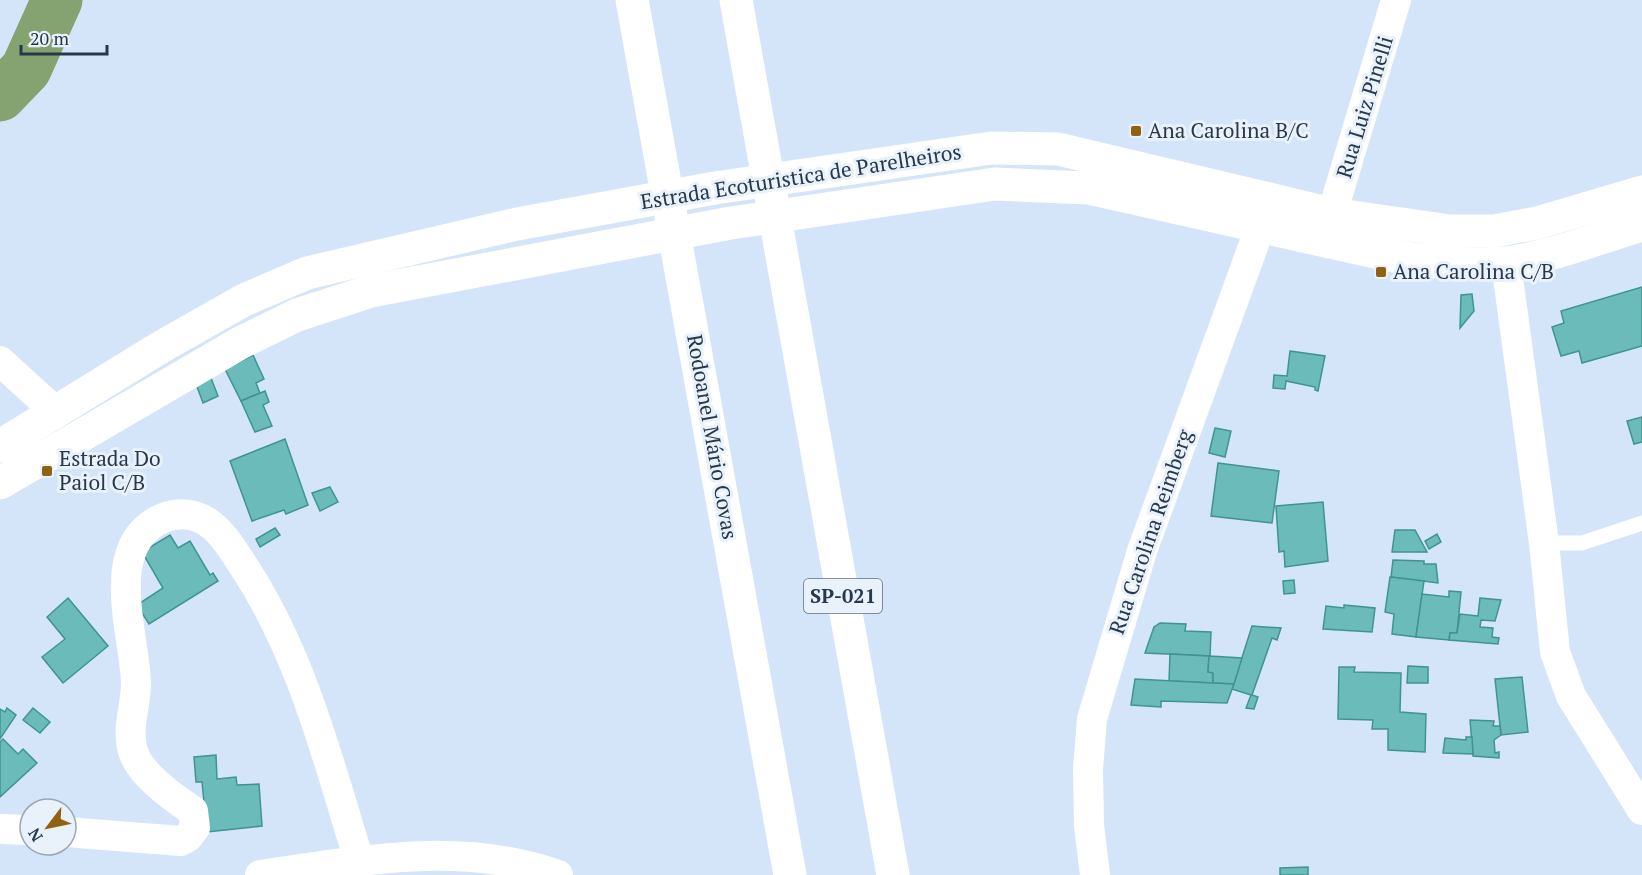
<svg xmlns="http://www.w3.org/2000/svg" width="1642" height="875" font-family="'PT Serif',serif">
  <rect width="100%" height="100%" fill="#d4e5f9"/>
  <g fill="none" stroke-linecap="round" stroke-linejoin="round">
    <!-- river -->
    <path stroke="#84a370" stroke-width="51" d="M0,96L26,69L57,0"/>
  </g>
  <!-- building -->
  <g fill="#6abbba" stroke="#3f9493" stroke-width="1.5">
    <path d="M1642,287V346L1582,363L1579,351L1561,356L1552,327L1564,323L1561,311Z"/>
    <path d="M1472,294L1474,311L1460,328L1461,295Z"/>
    <path d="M1290,351L1325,356L1318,391L1315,390V387L1286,381L1285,389L1273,388L1274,375L1287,376Z"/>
    <path d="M253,355L264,379L256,383L260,393L241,401L225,369Z"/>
    <path d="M211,378L218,396L203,403L196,384Z"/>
    <path d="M265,391L269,402L263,405L272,426L255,432L241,401Z"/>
    <path d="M1642,417V442L1634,444L1627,421Z"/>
    <path d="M1215,428L1231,431L1225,457L1209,453Z"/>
    <path d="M285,439L308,505L286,514L284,510L252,521L230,461Z"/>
    <path d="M1218,463L1279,471L1272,523L1211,516Z"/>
    <path d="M330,487L338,502L320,511L312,493Z"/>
    <path d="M1323,502L1328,561L1285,567L1284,551L1279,552L1276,506Z"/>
    <path d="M275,528L280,535L260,547L256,539Z"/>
    <path d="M1395,530H1415L1427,552H1392Z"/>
    <path d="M1437,534L1441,542L1429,549L1425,541Z"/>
    <path d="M170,535L178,548L190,541L210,575L213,573L218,581L149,624L137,605L163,588L142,552Z"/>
    <path d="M1393,560L1424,561V564H1436L1438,583L1391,577Z"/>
    <path d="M1390,577L1424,581L1416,637L1392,634L1394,614L1385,612Z"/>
    <path d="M1294,580L1295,593L1284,594L1283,581Z"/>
    <path d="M1449,591L1461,592L1457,633H1450L1449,640L1416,637L1422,594L1449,597Z"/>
    <path d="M68,598L108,646L63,683L42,657L65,639L47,617Z"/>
    <path d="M1480,598L1501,600L1495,621L1481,620L1480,627L1493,628L1492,637L1499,638L1498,644L1449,640L1450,633H1457L1460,614L1478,616Z"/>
    <path d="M1344,605L1375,608L1372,632L1323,629L1326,606L1344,608Z"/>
    <path d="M1160,623L1186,624L1185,631L1211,632L1210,656L1145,653L1154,627Z"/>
    <path d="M1252,626L1281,628L1277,640L1272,638L1252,695L1258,697L1254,709L1246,708L1251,695L1232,689Z"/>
    <path d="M1170,654L1209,656L1208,672L1213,673V683L1169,681Z"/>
    <path d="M1209,656L1242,658L1234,684L1213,683V673L1208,672Z"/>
    <path d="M1408,666L1428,667V683H1407Z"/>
    <path d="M1339,667H1355L1354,672L1401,673L1400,712L1426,714L1425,752L1388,750V729H1372L1373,720L1338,719Z"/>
    <path d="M1522,677L1528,732L1501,735L1495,679Z"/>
    <path d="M1135,679L1213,683L1234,684L1227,703L1161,701V707L1131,705Z"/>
    <path d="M7,708L16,715L0,739V709L5,712Z"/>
    <path d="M33,708L50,722L40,733L23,720Z"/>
    <path d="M1470,720L1494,721L1493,726H1500L1501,735L1494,740L1495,753L1499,752V758L1473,756Z"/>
    <path d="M1466,737H1472L1473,754L1443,753L1445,738L1466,740Z"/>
    <path d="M3,739L18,754L23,749L37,763L0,797V742Z"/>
    <path d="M216,755L217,779L236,777L237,785L259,784L262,826L207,832L202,782H196L194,757Z"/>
    <path d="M1308,867V875H1280V868Z"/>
  </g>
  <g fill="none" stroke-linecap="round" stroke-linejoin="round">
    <!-- service -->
    <path stroke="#fff" stroke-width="15" d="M1544,543H1582L1642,523"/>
    <!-- minor -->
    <g stroke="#fff" stroke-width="30">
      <path d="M1332,214L1396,0"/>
      <path d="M1506,263L1544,543L1555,652L1571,696L1642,810"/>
      <path d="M0,361L56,412"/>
      <path d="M0,829L30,830"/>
      <path d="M66,832L181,841L188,837L195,828L193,811C174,798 139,774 133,751C126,729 136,706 136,684C135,634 101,545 163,518C179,512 196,513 210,524C225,535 236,555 246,570C303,658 328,761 359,860"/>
      <path d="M260,875C360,861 460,840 558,875"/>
      <path d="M1095,875L1089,825L1088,769L1092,719L1142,551L1269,203"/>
    </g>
    <!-- primary -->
    <g stroke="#fff" stroke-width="33">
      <path d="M0,446L161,347L244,300L307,273L517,224L715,188L991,148L1058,149L1332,214L1450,231H1494L1537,223L1642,192"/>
      <path d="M0,483L240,343L297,315L371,291L731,223L995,184L1088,188L1388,255C1427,262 1465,266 1504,263C1545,259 1601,237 1642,225"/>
    </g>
    <!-- motorway -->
    <g stroke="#fff" stroke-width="33">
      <path d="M632,0L790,875"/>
      <path d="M736,0L893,875"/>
    </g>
  </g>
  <!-- markers -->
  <g fill="#91620f" stroke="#e9f1fb" stroke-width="2">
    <rect x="1130" y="125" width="12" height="12" rx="3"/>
    <rect x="1375" y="266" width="12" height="12" rx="3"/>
    <rect x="41" y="465" width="12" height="12" rx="3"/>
  </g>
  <g text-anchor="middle" stroke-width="6" stroke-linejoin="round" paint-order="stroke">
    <!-- shield labels -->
    <rect fill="#e9f1fb" stroke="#627080" stroke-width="1.5" x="804" y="579" width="78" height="34" rx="4.5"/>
    <g font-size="20" font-weight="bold" fill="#28384c">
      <text x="843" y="603">SP-021</text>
    </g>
    <!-- street labels -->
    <g font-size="21" fill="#28384c" stroke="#e9f1fb">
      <text transform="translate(1365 107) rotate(-73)" y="7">Rua Luiz Pinelli</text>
      <text transform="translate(801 177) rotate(-9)" y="7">Estrada Ecoturistica de Parelheiros</text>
      <text transform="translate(712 437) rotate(80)" y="7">Rodoanel Mário Covas</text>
      <text transform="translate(1151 532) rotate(-71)" y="7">Rua Carolina Reimberg</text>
    </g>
    <!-- poi labels -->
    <g font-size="21" fill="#28384c" stroke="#e9f1fb" text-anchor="start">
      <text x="1148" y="138">Ana Carolina B/C</text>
      <text x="1393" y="279">Ana Carolina C/B</text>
      <text x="59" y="466">Estrada Do<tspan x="59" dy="24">Paiol C/B</tspan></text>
    </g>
  </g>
  <!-- north arrow -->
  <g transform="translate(48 827) rotate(238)"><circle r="28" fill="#e9f1fb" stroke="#9ca7b5" stroke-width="1.5"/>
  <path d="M0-4.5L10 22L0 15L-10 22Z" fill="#91620f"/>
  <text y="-9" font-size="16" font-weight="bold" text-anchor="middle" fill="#28384c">N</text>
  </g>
  <!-- scale -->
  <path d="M21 45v9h86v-9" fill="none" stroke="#28384c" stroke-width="3"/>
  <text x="30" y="45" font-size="18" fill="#28384c" stroke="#e9f1fb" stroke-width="4.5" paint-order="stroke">20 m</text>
</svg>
